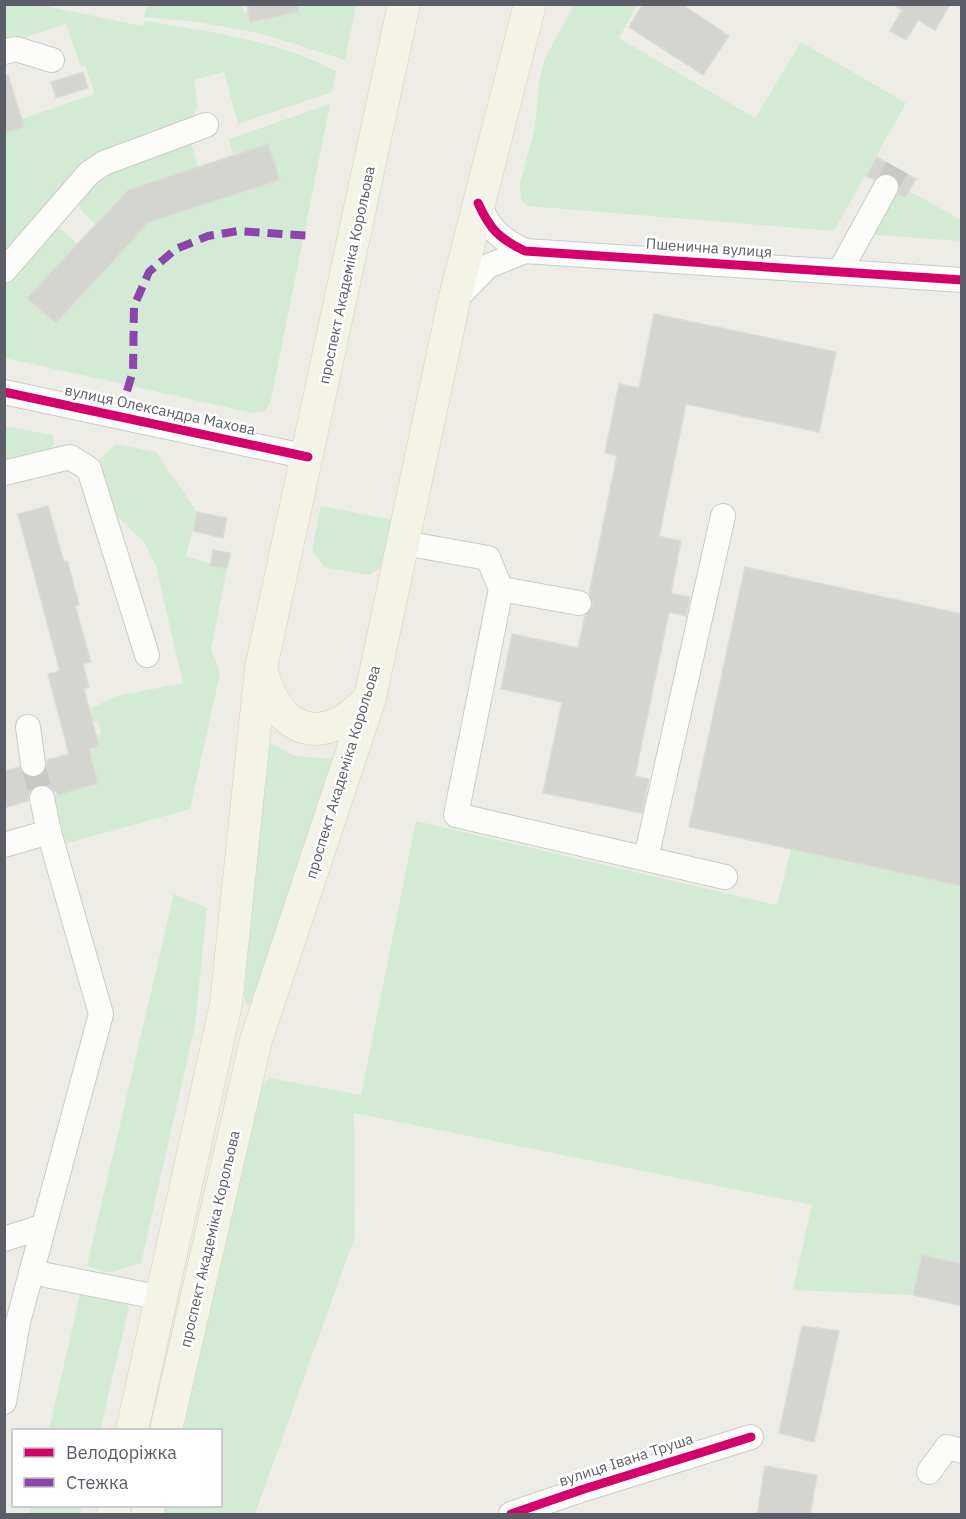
<svg xmlns="http://www.w3.org/2000/svg" width="966" height="1519" font-family="'IBM Plex Sans',sans-serif">
  <rect width="100%" height="100%" fill="#edece6"/>
  <!-- green -->
  <g fill="#d3ebd4">
    <path d="M5,5H40L143,26L145,21C210,32 277,40 336,71L332,92L238,124L224,72L194,80L198,107L190,121L117,148L5,263V133L24,127L22,119L95,94L85,66L81,67L66,24L5,44Z"/>
    <path d="M147,5H242L244,13L249,12L251,22L289,14L288,5H356L345,60L263,34L198,22L144,17Z"/>
    <path d="M574,5H637L619,38L755,118L801,42L906,103L834,231L528,206L521,200L520,183L535,128L539,83L545,58Z"/>
    <path d="M330,104L270,404L265,411L253,413L5,358V283L56,224L77,244L27,298L56,323L149,222L279,180L268,145L233,155L229,139Z"/>
    <path d="M189,136L198,167L137,186L138,189L122,199L119,197L95,224C87,217 76,208 79,197C87,171 164,147 189,136Z"/>
    <path d="M891,189L905,198L909,191L961,220V241L876,235L873,227Z"/>
    <path d="M5,426L53,435L54,450L5,459Z"/>
    <path d="M116,444L156,452L197,512L186,556L227,568L211,649L220,673L190,809L57,846L45,797L74,791L89,749L99,746L96,735L101,734L98,721L93,722L89,709L118,696L183,683L156,566L143,541L105,504L89,469Z"/>
    <path d="M321,506L392,520L381,567L369,575L324,567L312,550Z"/>
    <path d="M272,744L295,756L332,759L336,766L251,1003L246,1005L244,994L265,747Z"/>
    <path d="M416,821L777,905L791,849L961,886V1264L922,1255L913,1295L793,1290L812,1205L354,1113L355,1236L255,1514H164L166,1506H220V1430H183L259,1090L270,1078L361,1095Z"/>
    <path d="M174,894L207,908L195,1025L141,1263L109,1273L87,1266Z"/>
    <path d="M82,1286L116,1295L129,1307L100,1430H49Z"/>
    <path d="M31,1506H82L80,1514H29Z"/>
  </g>
  <!-- building -->
  <g fill="#d4d4d0" stroke="#dcdbd6" stroke-width="1.5">
    <path d="M247,4H298L299,12L250,22Z"/>
    <path d="M643,4H681L729,36L703,75L629,27Z"/>
    <path d="M892,4H950L935,30L918,20L906,40L890,31L902,10Z"/>
    <path d="M83,72L88,88L56,98L51,82Z"/>
    <path d="M8,75L24,127L4,133V76Z"/>
    <path d="M268,144L280,180L149,222L56,323L27,298L128,190Z"/>
    <path d="M877,157L916,179L905,198L898,194L900,186L893,175L885,173L874,180L866,176Z"/>
    <path d="M654,314L836,352L819,432L686,404L659,536L681,541L671,593L690,597L686,616L669,612L635,776L649,779L642,813L543,793L562,702L501,689L512,634L578,648L585,616L593,606L589,594L617,456L605,453L619,384L639,388Z"/>
    <path d="M48,506L64,562L67,561L71,574L79,605L75,606L91,662L83,664L89,687L84,689L99,746L89,749L98,783L59,795L47,785L39,784L29,793L28,801L4,808V771L19,767L27,777L35,778L46,770L47,760L69,754L48,674L60,671L18,514Z"/>
    <path d="M197,512L227,518L223,538L193,531Z"/>
    <path d="M213,550L230,553L227,568L210,566Z"/>
    <path d="M745,567L962,614V886L689,827Z"/>
    <path d="M922,1255L962,1264V1306L913,1295Z"/>
    <path d="M802,1326L839,1331L814,1442L779,1433Z"/>
    <path d="M765,1466L817,1475L810,1515H757Z"/>
  </g>
  <g fill="none" stroke-linecap="round" stroke-linejoin="round">
    <!-- minor-tunnel -->
    <g stroke="#c8c8c6" stroke-width="24" stroke-dasharray="24 12" stroke-linecap="butt">
      <path d="M886,187L897,168"/>
      <path d="M33,764L42,798"/>
    </g>
    <defs>
      <g id="minor">
        <path d="M4,52L16,49L52,60"/>
        <path d="M478,203C490,229 498,238 525,251L962,280"/>
        <path d="M4,271L89,173L104,163L206,125"/>
        <path d="M840,271L886,187"/>
        <path d="M455,300L488,266L525,251"/>
        <path d="M4,392L308,457"/>
        <path d="M4,473L70,457L89,469L147,655"/>
        <path d="M404,543L488,558L501,589L456,815L725,877"/>
        <path d="M501,589L579,603"/>
        <path d="M28,727L33,764"/>
        <path d="M4,845L49,832"/>
        <path d="M646,858L723,516"/>
        <path d="M4,1239L42,1227"/>
        <path d="M31,1272L162,1298"/>
        <path d="M4,1402L18,1322L101,1014L49,832L42,798"/>
        <path d="M929,1472L947,1447L962,1451"/>
        <path d="M511,1514L584,1489L751,1437"/>
      </g>
      <g id="major">
        <path d="M262,672C272,707 294,742 337,724C350,719 360,707 370,698"/>
        <path d="M132,1430L226,1004L261,668L404,4"/>
        <path d="M166,1430L256,1040L370,698L454,301L530,4"/>
        <path d="M113,1514L115,1506"/>
        <path d="M147,1514L149,1506"/>
      </g>
    </defs>
    <!-- minor casing -->
    <use href="#minor" stroke="#cacbca" stroke-width="26"/>
    <!-- major casing -->
    <use href="#major" stroke="#d7d3b2" stroke-width="33"/>
    <!-- minor -->
    <use href="#minor" stroke="#fcfcfb" stroke-width="24"/>
    <!-- major -->
    <use href="#major" stroke="#f3f3e8" stroke-width="32"/>
    <!-- quiet -->
    <path stroke="#8e44ad" stroke-width="8" stroke-dasharray="15 8" stroke-linecap="butt" d="M127,391L133,371L134,306L149,272L176,249L208,236L238,231L312,236"/>
    <defs>
      <g id="cycleway">
        <path d="M478,203C490,229 498,238 525,251L962,280"/>
        <path d="M4,392L308,457"/>
        <path d="M511,1514L584,1489L751,1437"/>
      </g>
    </defs>
    <!-- cycleway casing -->
    <use href="#cycleway" stroke="#fff" stroke-width="13"/>
    <!-- cycleway -->
    <use href="#cycleway" stroke="#d6006c" stroke-width="9"/>
  </g>
  <g text-anchor="middle" stroke-width="5" stroke-linejoin="round" paint-order="stroke">
    <!-- street labels -->
    <g font-size="15" fill="#5b5e66" stroke="#fff">
      <text transform="translate(709 248) rotate(4)" y="5">Пшенична вулиця</text>
      <text transform="translate(347 275) rotate(-78)" y="5">проспект Академіка Корольова</text>
      <text transform="translate(160 410) rotate(12)" y="5">вулиця Олександра Махова</text>
      <text transform="translate(343 772) rotate(-73)" y="5">проспект Академіка Корольова</text>
      <text transform="translate(210 1239) rotate(-77)" y="5">проспект Академіка Корольова</text>
      <text transform="translate(626 1460) rotate(-18)" y="5">вулиця Івана Труша</text>
    </g>
  </g>
  <!-- border -->
  <rect width="966" height="1519" fill="none" stroke="#5b5e66" stroke-width="12"/>
  <!-- legend -->
  <rect x="12" y="1429" width="210" height="78" fill="#ffffff" stroke="#bdbfc2" stroke-width="1.5"/>
  <rect x="24" y="1448" width="30" height="9" fill="#d6006c" stroke="#bdbfc2" stroke-width="1.5"/>
  <text x="66" y="1459" font-size="18" fill="#5b5e66">Велодоріжка</text>
  <rect x="24" y="1478" width="30" height="9" fill="#8e44ad" stroke="#bdbfc2" stroke-width="1.5"/>
  <text x="66" y="1489" font-size="18" fill="#5b5e66">Стежка</text>
</svg>
